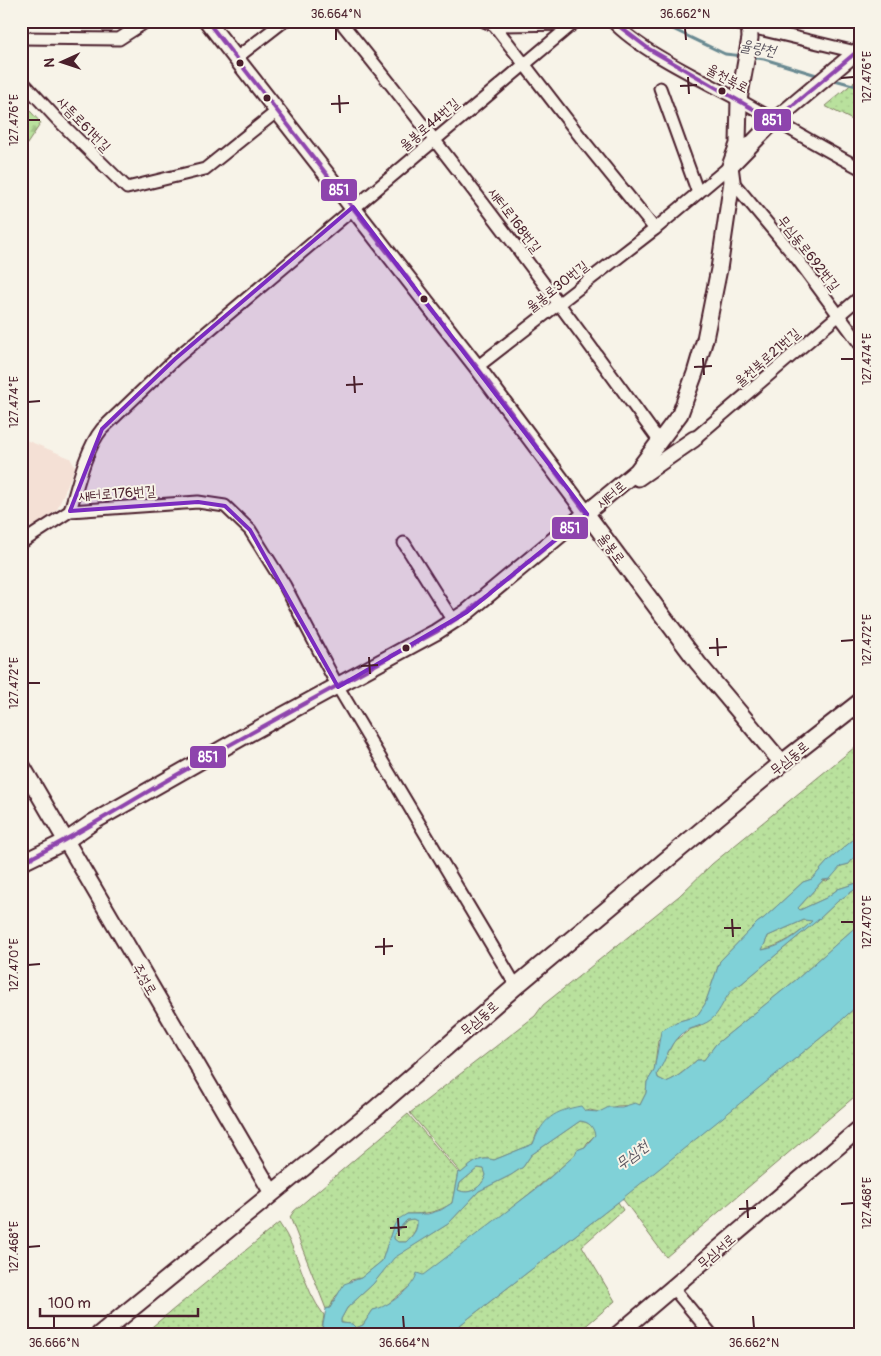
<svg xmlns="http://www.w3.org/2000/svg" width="881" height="1356" font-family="Pangolin,'Poor Story',sans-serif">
  <defs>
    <pattern id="grass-dots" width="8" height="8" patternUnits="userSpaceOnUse" patternTransform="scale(1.25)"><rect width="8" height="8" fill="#b9e19d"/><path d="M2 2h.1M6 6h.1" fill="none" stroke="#a1c187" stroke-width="1.8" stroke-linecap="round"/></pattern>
    <pattern id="forest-firs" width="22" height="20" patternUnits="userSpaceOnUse" patternTransform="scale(1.25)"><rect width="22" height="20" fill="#b9e19d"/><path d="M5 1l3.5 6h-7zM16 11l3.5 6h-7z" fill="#a1c187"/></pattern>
  </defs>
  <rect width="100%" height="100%" fill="#f7f3e8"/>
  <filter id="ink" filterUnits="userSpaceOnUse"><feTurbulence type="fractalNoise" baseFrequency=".02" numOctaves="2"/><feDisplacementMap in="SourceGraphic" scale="10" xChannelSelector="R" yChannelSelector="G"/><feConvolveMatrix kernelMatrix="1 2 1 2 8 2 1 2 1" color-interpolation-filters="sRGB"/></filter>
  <g filter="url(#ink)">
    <!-- built -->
    <path fill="#f4e0d5" d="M21,438L70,458L75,467L57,510L32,528L29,522L26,484L21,481Z"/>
    <!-- grass -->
    <g fill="url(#grass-dots)" stroke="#828064">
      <path d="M854,82L860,85V124L825,106Z"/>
      <path d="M860,743V834L828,861L812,879L803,882L764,918L757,923L720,961L705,1004L697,1016L676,1022L658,1041L654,1071L647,1082L646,1093L640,1105L617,1106L599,1112L590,1110L538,1130L533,1144L494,1160C479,1156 472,1164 461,1173L410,1113L535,1016L543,1005L679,896L712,864Z"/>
      <path d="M860,849V882L838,889L826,898L800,910L798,908L823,880L827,881L841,866L849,864Z"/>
      <path d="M860,886V923L797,979L716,1044L704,1060H697C686,1069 679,1077 666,1082L658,1078L657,1074L674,1041L691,1029L701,1026L733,987L741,984L819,919L838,901Z"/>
      <path d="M804,920L813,921C797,935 783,945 762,950L768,936Z"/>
      <path d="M860,1003V1092L666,1257L622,1198L833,1028Z"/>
      <path d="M408,1114L458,1172L452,1203C437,1213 425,1214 407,1214L392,1230L382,1261L361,1278L351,1280L335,1297L330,1308L326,1309L290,1217L294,1211Z"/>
      <path d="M580,1121C589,1122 593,1126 596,1134L587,1143L585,1147L577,1150L575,1155C514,1210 446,1256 383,1308L373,1310L363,1325L356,1328L352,1324L341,1323V1319L347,1308L373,1284L393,1258L448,1224L479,1191L511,1175L523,1167L531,1155Z"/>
      <path d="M478,1168L484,1169L486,1175C482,1187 470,1196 458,1190L460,1183Z"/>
      <path d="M618,1202L623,1210L582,1246L615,1301L575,1335H447Z"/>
      <path d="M413,1219L417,1221C417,1230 413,1235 406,1242H398L394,1239V1234L407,1220Z"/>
      <path d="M279,1223C300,1252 302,1287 324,1315L321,1335H142Z"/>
    </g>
    <!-- forest -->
    <path fill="url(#forest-firs)" stroke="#828064" d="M21,101L41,123L21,153Z"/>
    <!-- water -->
    <path fill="#80d1d7" stroke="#6a8a92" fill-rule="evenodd" d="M860,834V849L849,864L841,866L830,879L823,880L798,908L800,910L826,898L838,889L860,882V886L838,901L819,919L741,984C727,990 724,1005 715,1016C705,1027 691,1026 681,1034C668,1045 666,1061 657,1074L658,1078L666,1082C679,1077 687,1069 697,1060H704L716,1044L797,979L860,923V1003L833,1028L618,1202L447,1335H321L326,1309L330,1308L344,1284L361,1278L382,1261L392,1230L397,1220L407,1214H428L441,1210L452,1203L458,1172L461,1173C472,1164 479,1156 494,1160L533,1144C543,1118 554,1111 581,1106L585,1111L599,1112L609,1107H622L635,1103L640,1105L646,1093L647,1082L654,1071L661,1031L676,1022L697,1016L705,1004L720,961L757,923L764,918L803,882L812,879L828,861ZM804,920L812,921C798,935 782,947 762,950L768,936ZM580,1121C589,1122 593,1126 595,1135L585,1147L577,1150L575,1155L540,1186L423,1275L417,1273C414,1288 388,1307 373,1310L363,1325L356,1328L352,1324L341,1323V1319L347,1308L373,1284L394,1258L448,1224L479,1191L511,1175L523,1167L531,1155ZM478,1168L484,1169L486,1175C482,1187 470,1196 458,1190L460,1183ZM413,1219L417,1221C418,1230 413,1235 406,1242H398L394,1239V1234L407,1220Z"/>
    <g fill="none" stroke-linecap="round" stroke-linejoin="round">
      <!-- stream -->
      <g stroke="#6a8a92" stroke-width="3">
        <path d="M656,21L725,54L743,56"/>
        <path d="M751,57L764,59L820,76"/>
        <path d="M831,79L860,87"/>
      </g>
      <defs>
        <g id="minor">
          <path d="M340,21C451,158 557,299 660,442"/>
          <path d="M484,21L494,25L582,139L655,229"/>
          <path d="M612,21C641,52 703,80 741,101C781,123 819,147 860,168"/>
          <path d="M726,21L860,53"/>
          <path d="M494,25L572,24"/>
          <path d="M21,38L119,39L147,21"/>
          <path d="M235,59L284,21"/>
          <path d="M21,80L57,119L127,188L205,169L276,112"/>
          <path d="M660,88L698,193"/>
          <path d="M732,181L798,260L860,344"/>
          <path d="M477,367L655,229L730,166"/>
          <path d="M694,439L860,297"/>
          <path d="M70,511C77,487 86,448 102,429L175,359L576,21"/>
          <path d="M21,543L70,511L198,502L225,506L250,530L285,586L338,687L516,986"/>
          <path d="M404,543L453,621"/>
          <path d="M673,1288L712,1335"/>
        </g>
        <g id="tertiary">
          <path d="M207,21L477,367L698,663L782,763"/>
          <path d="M733,163L774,121L860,49"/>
          <path d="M638,478L694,439"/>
          <path d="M21,764L272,1193"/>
          <path d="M21,863L66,841L93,822L241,738L436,632L467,612L637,471L680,414L695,373L705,339L719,269L732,181L730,166L738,144L739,100L750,38L749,21"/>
          <path d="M617,1335L860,1128"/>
        </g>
        <path id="secondary" d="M99,1335L374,1110L516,986L782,763L860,702"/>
      </defs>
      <!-- minor casing -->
      <use href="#minor" stroke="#4a1f2b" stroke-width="15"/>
      <!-- tertiary casing -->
      <use href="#tertiary" stroke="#4a1f2b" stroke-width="19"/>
      <!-- secondary casing -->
      <use href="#secondary" stroke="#4a1f2b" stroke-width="20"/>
      <!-- minor -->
      <use href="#minor" stroke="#f7f3e8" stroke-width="11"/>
      <!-- tertiary -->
      <use href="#tertiary" stroke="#f7f3e8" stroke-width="15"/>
      <!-- secondary -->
      <use href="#secondary" stroke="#f7f3e8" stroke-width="16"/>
      <defs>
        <g id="bus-1">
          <path d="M612,21L649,49L774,121L860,49"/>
          <path d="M21,863C76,836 127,803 180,773C264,725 350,679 436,632L467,612L587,514L477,367L207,21"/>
        </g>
      </defs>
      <!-- bus-1 casing -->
      <use href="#bus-1" stroke="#f7f3e8" stroke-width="8"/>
      <!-- bus-1 -->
      <use href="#bus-1" stroke="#8e44ad" stroke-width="4"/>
    </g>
  </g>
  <!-- marked area -->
  <path fill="#7b2cbf" fill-opacity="0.2" stroke="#7b2cbf" stroke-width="4" stroke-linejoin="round" d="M353,207L587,514L467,612L338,687L250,530L225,506L198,502L70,511L102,429L175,359Z"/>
  <!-- ticks -->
  <path fill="none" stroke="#4a1f2b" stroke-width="2" d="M336,28V40M685,28L686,40M688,77L689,94M841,78L854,77M680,86L697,85M339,95L340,113M331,104L349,103M28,120H40M703,358L704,375M841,359H854M694,367L712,366M354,376L355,393M346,385L363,384M28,402L40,401M717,638L718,656M841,641L854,640M709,648L727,647M369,657L370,674M361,666L378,665M28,683H40M732,919L733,937M841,922H854M724,928H741M384,938V955M375,947L393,946M28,965L40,964M747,1200L748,1218M841,1204L854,1203M739,1209L756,1208M398,1218L399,1236M390,1228L407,1227M28,1247L40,1246M54,1316V1328M403,1316L404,1328M753,1316L754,1328"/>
  <!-- markers -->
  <g fill="#4a1f2b" stroke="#f7f3e8" stroke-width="2">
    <circle cx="240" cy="63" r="4.5"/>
    <circle cx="722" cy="91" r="4.5"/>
    <circle cx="267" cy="98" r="4.5"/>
    <circle cx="424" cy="299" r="4.5"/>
    <circle cx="406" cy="648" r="4.5"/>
  </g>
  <g text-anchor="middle" stroke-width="4" stroke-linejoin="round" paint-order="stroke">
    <!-- street labels -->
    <g font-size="14" fill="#4a1f2b" stroke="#f7f3e8">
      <text transform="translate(728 78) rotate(28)" y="5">율천북로</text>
      <text transform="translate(84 124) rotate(46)" y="5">사뜸로61번길</text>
      <text transform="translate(429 124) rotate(-40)" y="5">율봉로44번길</text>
      <text transform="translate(515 220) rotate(53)" y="5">새터로168번길</text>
      <text transform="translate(809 253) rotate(52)" y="5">무심동로692번길</text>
      <text transform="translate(557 286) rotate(-38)" y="5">율봉로30번길</text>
      <text transform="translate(767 357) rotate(-41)" y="5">율천북로21번길</text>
      <text transform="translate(117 493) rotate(-4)" y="5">새터로176번길</text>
      <text transform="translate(611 494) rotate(-40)" y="5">새터로</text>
      <text transform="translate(612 548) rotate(53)" y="5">율봉로</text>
      <text transform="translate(789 758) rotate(-39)" y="5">무심동로</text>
      <text transform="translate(145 979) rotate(59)" y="5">주성로</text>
      <text transform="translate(479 1018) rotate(-41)" y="5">무심동로</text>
      <text transform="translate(716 1251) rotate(-41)" y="5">무심서로</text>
    </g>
    <!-- water labels -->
    <g font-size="15" font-style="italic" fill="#5a545f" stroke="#f7f3e8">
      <text transform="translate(758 48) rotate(10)" y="5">율량천</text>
      <text transform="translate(632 1155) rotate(-37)" y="5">무심천</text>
    </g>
  </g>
  <g stroke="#f7f3e8" stroke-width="2">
    <rect x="753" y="108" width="39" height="24" rx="5" fill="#8e44ad"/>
    <rect x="320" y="178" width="38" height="24" rx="5" fill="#8e44ad"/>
    <rect x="551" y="516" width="38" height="24" rx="5" fill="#8e44ad"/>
    <rect x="189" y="745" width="38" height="24" rx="5" fill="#8e44ad"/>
  </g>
  <g font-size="14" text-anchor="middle" font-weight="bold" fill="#fff">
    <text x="772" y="125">851</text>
    <text x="339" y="195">851</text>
    <text x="570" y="533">851</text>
    <text x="208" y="762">851</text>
  </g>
  <!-- margin -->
  <rect width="881" height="1356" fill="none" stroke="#f7f3e8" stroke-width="55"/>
  <!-- north arrow -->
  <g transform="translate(62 62) rotate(267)" stroke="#f7f3e8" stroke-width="4" paint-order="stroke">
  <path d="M0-4L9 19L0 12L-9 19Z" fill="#4a1f2b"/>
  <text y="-8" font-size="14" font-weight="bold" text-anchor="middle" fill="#4a1f2b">N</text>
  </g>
  <!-- scale -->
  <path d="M40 1308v8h158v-8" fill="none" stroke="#4a1f2b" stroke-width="2.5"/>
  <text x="48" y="1308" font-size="15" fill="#4a1f2b" stroke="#f7f3e8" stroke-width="4" paint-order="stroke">100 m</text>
  <rect x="28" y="28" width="826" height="1300" fill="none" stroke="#4a1f2b" stroke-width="2"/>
  <g font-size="12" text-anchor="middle" fill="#4a1f2b">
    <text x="336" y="18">36.664°N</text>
    <text x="685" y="18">36.662°N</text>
    <text transform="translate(867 77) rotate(-90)" y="4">127.476°E</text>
    <text transform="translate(14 120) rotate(-90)" y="4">127.476°E</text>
    <text transform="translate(867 359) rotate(-90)" y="4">127.474°E</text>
    <text transform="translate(14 402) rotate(-90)" y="4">127.474°E</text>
    <text transform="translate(867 640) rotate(-90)" y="4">127.472°E</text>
    <text transform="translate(14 683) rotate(-90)" y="4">127.472°E</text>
    <text transform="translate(867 922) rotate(-90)" y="4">127.470°E</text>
    <text transform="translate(14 965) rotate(-90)" y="4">127.470°E</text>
    <text transform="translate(867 1203) rotate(-90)" y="4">127.468°E</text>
    <text transform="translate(14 1247) rotate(-90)" y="4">127.468°E</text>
    <text x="54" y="1347">36.666°N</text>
    <text x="404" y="1347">36.664°N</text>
    <text x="754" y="1347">36.662°N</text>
  </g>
</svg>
